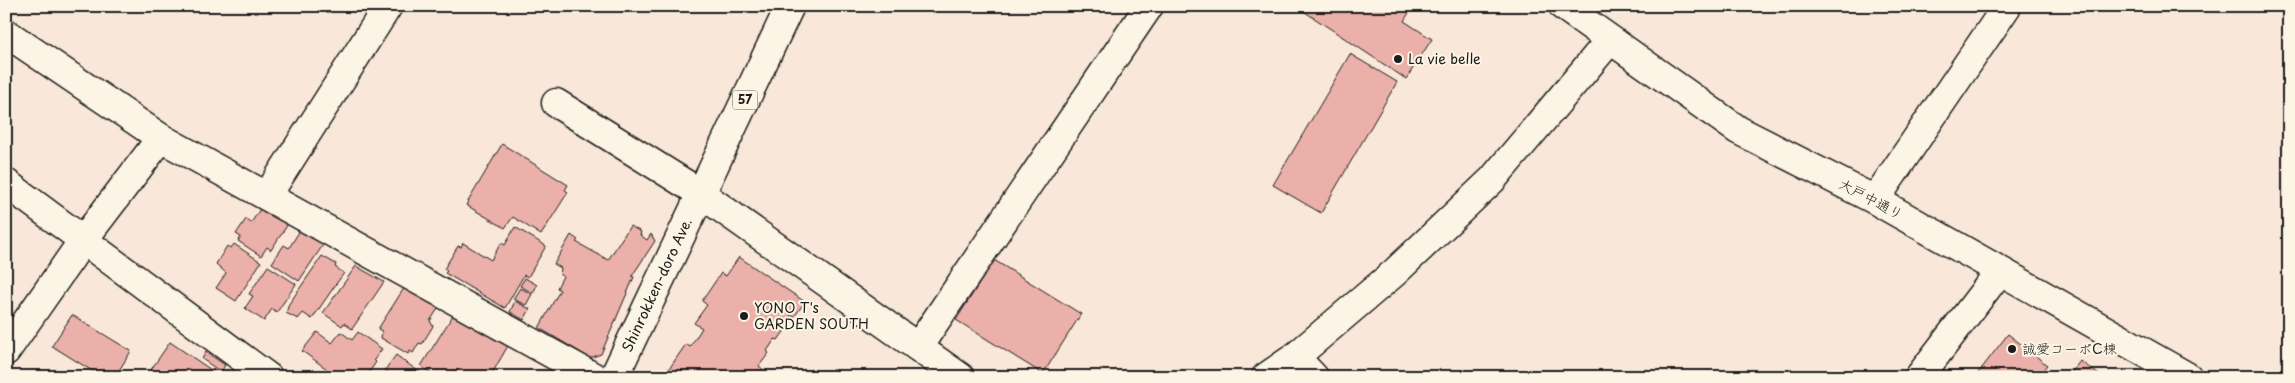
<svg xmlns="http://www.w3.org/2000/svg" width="2295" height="383" font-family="'Playpen Sans','Klee One',sans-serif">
  <rect width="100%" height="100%" fill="#f9e7d9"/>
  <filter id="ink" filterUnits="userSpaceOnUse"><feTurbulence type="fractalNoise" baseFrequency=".02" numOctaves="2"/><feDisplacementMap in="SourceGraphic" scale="10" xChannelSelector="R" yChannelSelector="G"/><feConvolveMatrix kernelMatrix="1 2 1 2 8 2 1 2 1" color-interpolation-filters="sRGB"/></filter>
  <g filter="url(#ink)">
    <!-- building -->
    <g fill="#ebb0a9" stroke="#1c1c1c">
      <path d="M1304,6H1413L1404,21L1432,39L1406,79L1302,10Z"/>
      <path d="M1350,54L1397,82L1321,213L1273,185Z"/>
      <path d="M502,144L568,185L565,190L568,192L541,235L513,217L505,228L466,205Z"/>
      <path d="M262,206L288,224L271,250L267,247L261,256L238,241L241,237L236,234L246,219L251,223Z"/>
      <path d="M630,226L641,232L640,235L647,240L651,234L655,241L632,276L634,277L601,354L590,358L539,328L560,290L557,288L563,276L560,275L561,268L554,264L571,235L578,240L576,242L608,260Z"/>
      <path d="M302,227L325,242L299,281L272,263L284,245L289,248Z"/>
      <path d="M515,227L546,246L528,277L524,275L505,308L445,273L447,271L444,269L458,246L461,247L463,243L491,260L501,243L505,245Z"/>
      <path d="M234,244L261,262L236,301L216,288L226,273L216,264L227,246L231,248Z"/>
      <path d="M322,256L336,264L335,267L344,273L336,284L312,319L303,313L298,319L286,313L289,304Z"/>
      <path d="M739,257L805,302L794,317L791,315L783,327L786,329L778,340L775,339L767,351L769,353L759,366L768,374L766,377H670L671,375L667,372L686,344L690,347L702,328L694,323L707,305L702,301L721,273L726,276Z"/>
      <path d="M994,260L1081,314L1043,374L956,320Z"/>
      <path d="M268,266L296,284L277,312L272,309L264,321L245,308L253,296L249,294Z"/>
      <path d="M356,266L384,282L352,329L344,323L342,326L323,313Z"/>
      <path d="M525,278L537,285L533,293L520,286Z"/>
      <path d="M406,285L441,304L430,321L433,326L422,344L419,343L413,353L410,351L408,354L381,338L382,331L378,329Z"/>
      <path d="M520,288L532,294L526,305L513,299Z"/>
      <path d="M515,301L530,309L524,320L510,312Z"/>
      <path d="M455,312L509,344L490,377H435L421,366Z"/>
      <path d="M72,315L131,351L115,377H102L52,346Z"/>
      <path d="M317,332L332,343L341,332L352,340L358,332L382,349L374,360L376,362L366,377H338L302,351Z"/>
      <path d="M2008,334L2047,365L2037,377H1975Z"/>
      <path d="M170,342L220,376L219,377H146Z"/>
      <path d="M206,352L225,365L221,372L202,359Z"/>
      <path d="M396,355L426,377H388L390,374L385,370Z"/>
      <path d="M2080,361L2102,377H2068Z"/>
    </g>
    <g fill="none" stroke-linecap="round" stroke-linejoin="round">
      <defs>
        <g id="minor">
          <path d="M1563,6L1738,130L1875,200L2188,377"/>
          <path d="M6,33L161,138L594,377"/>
          <path d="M556,103L700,193L960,377"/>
          <path d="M6,183L268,377"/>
          <path d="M267,196L388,6"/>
          <path d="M1875,200L2007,6"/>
          <path d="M918,347L1149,6"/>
          <path d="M6,351L84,239L161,138"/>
          <path d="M1295,357L1314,377"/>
          <path d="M1266,377L1295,357L1394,273L1492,180L1610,40"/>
          <path d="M1919,377L2000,271"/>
        </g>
        <path id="major" d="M614,377L790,6"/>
      </defs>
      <!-- minor casing -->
      <use href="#minor" stroke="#1c1c1c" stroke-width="31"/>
      <!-- major casing -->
      <use href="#major" stroke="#1c1c1c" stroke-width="31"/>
      <!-- minor -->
      <use href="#minor" stroke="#fcf5e5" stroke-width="28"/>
      <!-- major -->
      <use href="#major" stroke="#fcf5e5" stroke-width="28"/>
    </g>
  </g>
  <!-- markers -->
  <g fill="#1c1c1c" stroke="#fcf5e5" stroke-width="2">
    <circle cx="1398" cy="59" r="5"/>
    <circle cx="744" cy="316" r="5"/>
    <circle cx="2012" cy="349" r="5"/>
  </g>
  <g text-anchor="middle" stroke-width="4" stroke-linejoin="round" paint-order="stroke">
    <!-- shield labels -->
    <rect fill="#fcf5e5" stroke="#5f5d58" stroke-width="1" x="732.5" y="90.5" width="25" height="19" rx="4"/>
    <g font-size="12" font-weight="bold" fill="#1c1c1c">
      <text x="745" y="104">57</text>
    </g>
    <!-- poi labels -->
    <g font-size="14" fill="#1c1c1c" stroke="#fcf5e5" text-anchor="start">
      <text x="1408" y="64">La vie belle</text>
      <text x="754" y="313">YONO T's<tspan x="754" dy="16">GARDEN SOUTH</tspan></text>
      <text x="2022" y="354">誠愛コーポC棟</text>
    </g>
    <!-- street labels -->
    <g font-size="14" fill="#1c1c1c" stroke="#fcf5e5">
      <text transform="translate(1871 199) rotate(28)" y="5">大戸中通り</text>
      <text transform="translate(657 285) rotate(-65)" y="5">Shinrokken-doro Ave.</text>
    </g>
  </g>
  <!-- margin -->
  <rect width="2295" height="383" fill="none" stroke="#fcf5e5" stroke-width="25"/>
  <rect x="12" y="12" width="2270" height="358" fill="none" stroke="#1c1c1c" stroke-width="2" filter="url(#ink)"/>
</svg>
